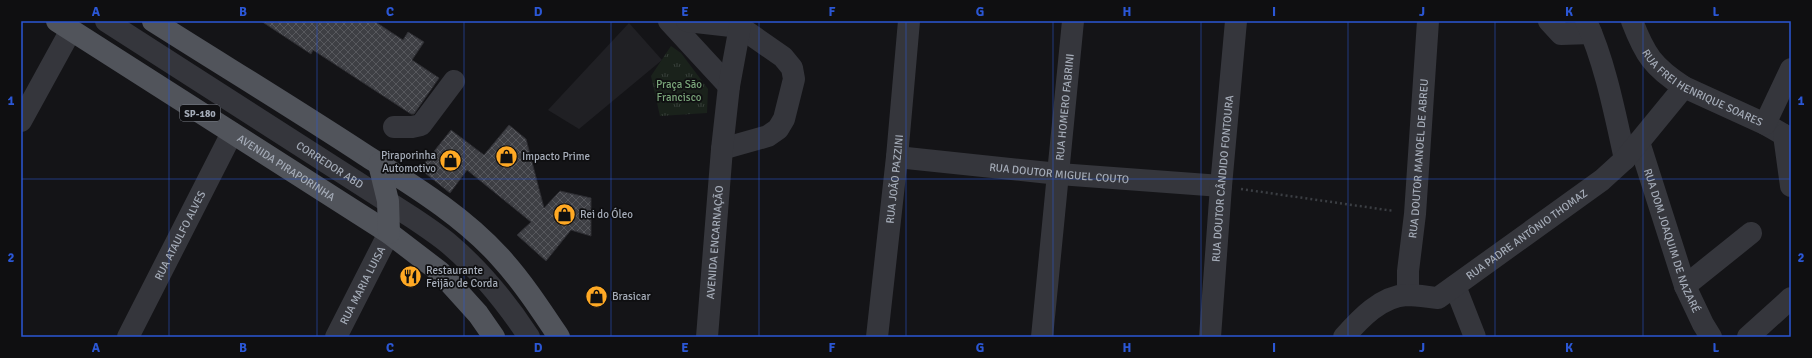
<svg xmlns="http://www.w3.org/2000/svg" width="1812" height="358" font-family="Signika,sans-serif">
  <defs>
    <pattern id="park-tufts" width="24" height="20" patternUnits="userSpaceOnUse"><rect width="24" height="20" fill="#1a221b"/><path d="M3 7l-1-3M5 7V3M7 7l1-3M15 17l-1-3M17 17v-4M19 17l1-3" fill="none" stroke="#383f3a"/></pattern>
    <pattern id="building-cross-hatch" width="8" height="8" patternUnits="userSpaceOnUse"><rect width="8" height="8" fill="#3e3f44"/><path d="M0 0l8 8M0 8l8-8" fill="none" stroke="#57585d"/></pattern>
  </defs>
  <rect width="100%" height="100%" fill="#141417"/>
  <!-- built -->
  <path fill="#202024" d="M629,23L662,60L579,129L548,110Z"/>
  <!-- park -->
  <path fill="url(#park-tufts)" d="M671,46L681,53L708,89L707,113L660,116L651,76Z"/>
  <!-- building -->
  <g fill="url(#building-cross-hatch)" stroke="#2e2e33">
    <path d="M261,21H374L403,40L408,32L424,42L412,60L439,78L414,114H411L313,50L311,54Z"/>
    <path d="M509,125L526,139L544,208L560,191L591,198V236L571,230L546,261L517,235L531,222L467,170L450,193L420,169L451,130L484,155Z"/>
  </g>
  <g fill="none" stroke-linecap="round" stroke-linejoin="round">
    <!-- path -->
    <path stroke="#3b3e43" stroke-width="2.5" stroke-dasharray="2 3" stroke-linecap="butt" d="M1241,189L1394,211"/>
    <!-- minor -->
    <g stroke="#35363c" stroke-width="22">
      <path id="s1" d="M106,21L413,218C425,226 437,234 448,243C480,270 506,302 529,337"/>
      <path d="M669,21L729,86"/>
      <path d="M687,21L740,27L783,57L792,68L794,79L784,119L778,129L768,136L722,149"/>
      <path d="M1549,21L1561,34L1591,33"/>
      <path d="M1586,21C1605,62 1615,114 1625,159"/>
      <path id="s2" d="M1632,21C1645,55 1653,67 1684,87L1765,124L1791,139"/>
      <path d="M21,121L71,30"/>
      <path d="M1765,124L1791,69"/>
      <path d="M394,127H412L421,125L454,81"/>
      <path d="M1784,135L1791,186"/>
      <path id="s3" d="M1639,142L1685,286L1703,324L1711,337"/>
      <path id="s4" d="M897,157L1059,174L1221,186"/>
      <path d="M1455,286L1475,337"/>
      <path d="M1685,286L1751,233"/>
      <path id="s5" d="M1408,295V271L1415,214L1428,21"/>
      <path id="s6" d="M128,337L232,133"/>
      <path id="s7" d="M336,337L389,233"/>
      <path id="s8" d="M707,337L722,149L729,86L741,21"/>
      <path id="s9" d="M877,337L897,157L909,21"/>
      <path id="s10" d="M1042,337L1073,21"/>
      <path id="s11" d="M1210,337L1221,186L1236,21"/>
      <path id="s12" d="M1344,337C1360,319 1381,296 1407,295C1417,295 1428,297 1438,298L1602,180L1625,159L1684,87"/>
      <path d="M1748,337L1791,298"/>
    </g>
    <!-- major -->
    <g stroke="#51545b" stroke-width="22">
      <path id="s13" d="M57,21L389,233L440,272L478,314L494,337"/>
      <path d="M153,21C224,66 295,109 365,155C412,185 462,215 500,257C522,281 541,310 559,337"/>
      <path d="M379,164L388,201L389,233"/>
    </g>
  </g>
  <!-- grid -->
  <path fill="none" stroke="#2b57d5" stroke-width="1" stroke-opacity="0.55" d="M169,21V337M317,21V337M464,21V337M611,21V337M759,21V337M906,21V337M1053,21V337M1201,21V337M1348,21V337M1495,21V337M1643,21V337M21,179H1791"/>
  <!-- icons -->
  <defs>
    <symbol id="shop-disc" viewBox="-11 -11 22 22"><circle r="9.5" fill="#ffa924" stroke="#0f0f11"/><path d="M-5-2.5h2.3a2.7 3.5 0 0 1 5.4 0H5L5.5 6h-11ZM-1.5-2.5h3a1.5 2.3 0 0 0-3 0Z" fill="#111"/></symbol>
    <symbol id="restaurant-disc" viewBox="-11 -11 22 22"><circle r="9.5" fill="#ffa924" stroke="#0f0f11"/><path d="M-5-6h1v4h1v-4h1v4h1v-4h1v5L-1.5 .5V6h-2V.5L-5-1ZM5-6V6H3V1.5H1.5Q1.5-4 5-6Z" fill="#111"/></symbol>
  </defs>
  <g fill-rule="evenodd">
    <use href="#shop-disc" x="494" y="144" width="25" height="25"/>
    <use href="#shop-disc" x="438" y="148" width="25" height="25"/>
    <use href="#shop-disc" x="552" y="202" width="25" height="25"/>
    <use href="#restaurant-disc" x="398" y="264" width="25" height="25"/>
    <use href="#shop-disc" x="584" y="284" width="25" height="25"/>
  </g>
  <g text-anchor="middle" stroke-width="3.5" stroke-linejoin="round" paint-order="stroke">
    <!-- shield labels -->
    <rect fill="#0f0f11" stroke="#787d86" stroke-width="1" x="180" y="105" width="40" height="16" rx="3"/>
    <g font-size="10" font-weight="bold" fill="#a5acb8">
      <text x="200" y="117">SP-180</text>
    </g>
    <!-- park labels -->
    <g font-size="11" fill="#7aa57a" stroke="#0f0f11">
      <text x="679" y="88">Praça São<tspan x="679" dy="13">Francisco</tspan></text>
    </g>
    <!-- street labels -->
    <g font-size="11" fill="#a5acb8" stroke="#0f0f11">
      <text dy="4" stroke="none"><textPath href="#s2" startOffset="102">RUA FREI HENRIQUE SOARES</textPath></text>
      <text dy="4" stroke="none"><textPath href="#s10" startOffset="231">RUA HOMERO FABRINI</textPath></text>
      <text dy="4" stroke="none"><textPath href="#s5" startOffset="137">RUA DOUTOR MANOEL DE ABREU</textPath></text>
      <text dy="4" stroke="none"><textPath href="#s1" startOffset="266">CORREDOR ABD</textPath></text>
      <text dy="4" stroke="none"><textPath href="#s13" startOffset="272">AVENIDA PIRAPORINHA</textPath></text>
      <text dy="4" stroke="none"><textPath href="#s4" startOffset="163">RUA DOUTOR MIGUEL COUTO</textPath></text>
      <text dy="4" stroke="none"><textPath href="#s9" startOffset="159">RUA JOÃO PAZZINI</textPath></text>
      <text dy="4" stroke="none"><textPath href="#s11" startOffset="159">RUA DOUTOR CÂNDIDO FONTOURA</textPath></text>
      <text dy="4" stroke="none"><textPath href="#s6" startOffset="114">RUA ATAULFO ALVES</textPath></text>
      <text dy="4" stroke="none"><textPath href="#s12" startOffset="218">RUA PADRE ANTÔNIO THOMAZ</textPath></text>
      <text dy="4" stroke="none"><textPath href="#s3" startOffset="104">RUA DOM JOAQUIM DE NAZARÉ</textPath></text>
      <text dy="4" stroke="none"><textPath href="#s8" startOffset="95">AVENIDA ENCARNAÇÃO</textPath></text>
      <text dy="4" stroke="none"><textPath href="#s7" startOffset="58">RUA MARIA LUISA</textPath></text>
    </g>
    <!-- poi labels -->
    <g font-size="11" fill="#a5acb8" stroke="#0f0f11" text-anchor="start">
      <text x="436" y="159" text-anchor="end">Piraporinha<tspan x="436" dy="13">Automotivo</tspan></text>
      <text x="522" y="160">Impacto Prime</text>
      <text x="580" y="218">Rei do Óleo</text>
      <text x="426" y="274">Restaurante<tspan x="426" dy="13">Feijão de Corda</tspan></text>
      <text x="612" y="300">Brasicar</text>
    </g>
  </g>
  <!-- border -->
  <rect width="1812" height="358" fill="none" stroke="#0f0f11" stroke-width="44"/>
  <rect x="22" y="22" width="1768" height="314" fill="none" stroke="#2b57d5" stroke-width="1.5"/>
  <g font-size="13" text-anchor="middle" font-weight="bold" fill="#2b57d5">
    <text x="96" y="16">A</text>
    <text x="243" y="16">B</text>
    <text x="390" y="16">C</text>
    <text x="538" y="16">D</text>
    <text x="685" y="16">E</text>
    <text x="832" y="16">F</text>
    <text x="980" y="16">G</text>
    <text x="1127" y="16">H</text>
    <text x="1274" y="16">I</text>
    <text x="1422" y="16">J</text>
    <text x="1569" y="16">K</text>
    <text x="1716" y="16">L</text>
    <text x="11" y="105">1</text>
    <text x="1801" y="105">1</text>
    <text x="11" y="262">2</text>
    <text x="1801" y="262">2</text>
    <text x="96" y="352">A</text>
    <text x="243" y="352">B</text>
    <text x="390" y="352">C</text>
    <text x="538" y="352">D</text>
    <text x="685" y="352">E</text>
    <text x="832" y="352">F</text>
    <text x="980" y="352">G</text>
    <text x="1127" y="352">H</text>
    <text x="1274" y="352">I</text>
    <text x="1422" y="352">J</text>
    <text x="1569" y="352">K</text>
    <text x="1716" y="352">L</text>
  </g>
</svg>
